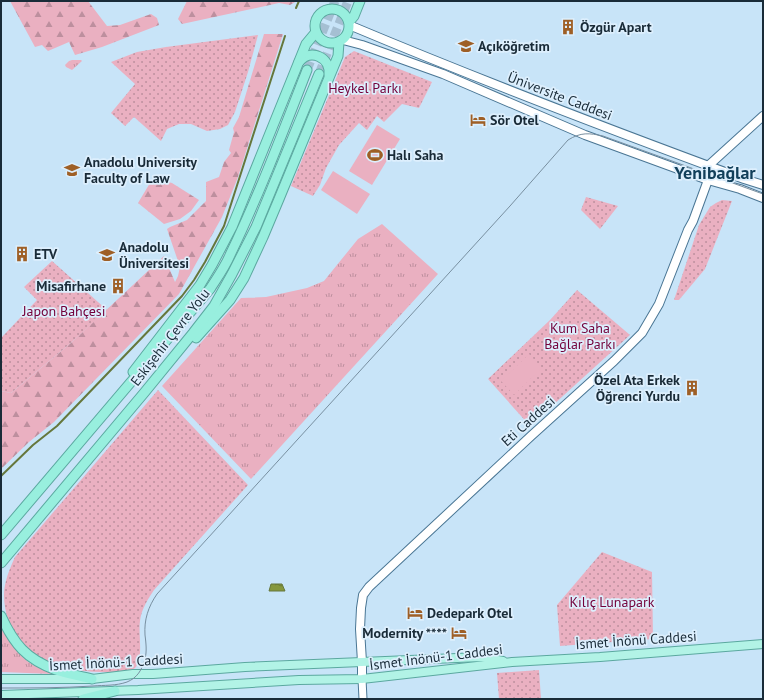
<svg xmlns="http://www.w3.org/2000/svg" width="764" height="700" font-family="'PT Sans',sans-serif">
  <defs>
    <pattern id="grass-tufts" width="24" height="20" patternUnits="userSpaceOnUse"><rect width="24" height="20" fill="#eab0c1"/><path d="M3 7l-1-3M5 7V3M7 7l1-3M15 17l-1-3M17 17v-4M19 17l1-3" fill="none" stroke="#bd8f9e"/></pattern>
    <pattern id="forest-firs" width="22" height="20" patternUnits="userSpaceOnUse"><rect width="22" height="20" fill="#eab0c1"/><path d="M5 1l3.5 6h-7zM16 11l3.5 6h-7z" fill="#bd8f9e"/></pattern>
    <pattern id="park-dots" width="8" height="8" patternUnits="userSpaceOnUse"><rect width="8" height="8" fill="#eab0c1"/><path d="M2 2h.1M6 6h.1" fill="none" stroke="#bd8f9e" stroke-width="1.8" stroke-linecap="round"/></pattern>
    <pattern id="water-ripples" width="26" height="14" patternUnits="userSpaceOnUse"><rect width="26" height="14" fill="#85973e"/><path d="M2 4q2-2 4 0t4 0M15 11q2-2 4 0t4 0" fill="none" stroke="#6c7b35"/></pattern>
  </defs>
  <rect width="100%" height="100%" fill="#c8e4f8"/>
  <!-- grass -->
  <g fill="url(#grass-tufts)">
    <path d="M72,60H81L82,61L72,70L66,67L65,65L69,61Z"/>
    <path d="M382,224L438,274L251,479L162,386L241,298L266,297L307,288L324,281L358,239Z"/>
    <path d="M1,623C8,639 18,656 33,665C39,668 47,671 53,674L1,672Z"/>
  </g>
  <!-- forest -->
  <g fill="url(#forest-firs)">
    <path d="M10,1H88L107,26L120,25L151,14L157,18L159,25L102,47L75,55L69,42L48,51L42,45L35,47Z"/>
    <path d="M187,1H297L290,5L279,3L182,24L178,19Z"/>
    <path d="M264,34H283L238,177L222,217L179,294L54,422L29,442L1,469V391L11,393L72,342L164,256L175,282L178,276L180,267L167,229L170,227L187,220L206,201V182L219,177L224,162L231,153L229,150L234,132L233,128L239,117Z"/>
    <path d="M153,178L172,183L199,200L191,211L180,219L164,224L138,203Z"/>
  </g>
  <!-- park -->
  <g fill="url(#park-dots)">
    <path d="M258,35L248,72L235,112L228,125L220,129L207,131L191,124H179L167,129L161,141L134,117L125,126L111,113L135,84L111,62L137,52L166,47Z"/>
    <path d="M354,51L432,82L419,108L402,104L384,122L377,116L367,130L359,123L339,145L326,168L320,185L313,196L291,186L345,57Z"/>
    <path d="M586,197L618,206L600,229L581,210Z"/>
    <path d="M722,200L732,201L705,269L679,300H674L699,225L710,207L716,203Z"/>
    <path d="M52,261L107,310L72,342L11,393L1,391V338L37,300L24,287Z"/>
    <path d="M577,290L630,335L530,426L488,379L550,320Z"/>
    <path d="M158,390L248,485L154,590C148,599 141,610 140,621C138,633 144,659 135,668C128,674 110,672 102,672C77,672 50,666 30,651C26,649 24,645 21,642C10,629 4,612 4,595C4,582 10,568 15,557Z"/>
    <path d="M602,552L652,572L653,639L560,646L557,605Z"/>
    <path d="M539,670L541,699H499L497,673Z"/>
  </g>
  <!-- pitch -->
  <g fill="#eab0c1">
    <path d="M377,125L400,139L372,185L349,171Z"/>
    <path d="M333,171L370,194L357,214L321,190Z"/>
    <path d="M529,354L542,368L514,395L501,381Z"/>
  </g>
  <!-- water -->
  <path fill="url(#water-ripples)" stroke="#65773c" d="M271,584H282L285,591H269Z"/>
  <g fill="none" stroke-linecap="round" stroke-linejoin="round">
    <!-- stream -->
    <g stroke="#65773c" stroke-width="2">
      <path d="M296,8L299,1"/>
      <path d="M1,476L33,445L57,426L182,296L194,280L205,262L224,226L285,36"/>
    </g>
    <!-- trunk-tunnel -->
    <g stroke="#a5bfd2" stroke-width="9" stroke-dasharray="9 4.5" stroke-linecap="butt">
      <path d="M307,70L335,1"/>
      <path d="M319,74L348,1"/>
    </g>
    <defs>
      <path id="tertiary" d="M362,679L363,699"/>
      <g id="secondary">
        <path d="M349,25C480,80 611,130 744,179L763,185"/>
        <path d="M343,40L362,45L443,74L585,135L708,180L740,189L763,198"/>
        <path d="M708,166L763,116"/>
        <path d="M362,679V662L360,629L361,608L363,595L369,587L531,436L614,361L642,333L659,304L688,230L693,221L708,180L709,172L708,166"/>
      </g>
      <g id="primary">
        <path d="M1,679H92L133,674H153L245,667L481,657L503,661"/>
        <path d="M1,695L138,690L299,680L362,679L512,662L600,657L763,644"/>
      </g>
      <g id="trunk">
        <circle cx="332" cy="26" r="17"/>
        <path d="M349,22L354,16L360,1"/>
        <path d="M299,62C310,48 331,57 329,75"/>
        <path d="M196,338L230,300L244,278L263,237L279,199L338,56L339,42"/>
        <path d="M133,372L200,285L212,265L232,227L306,44L316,32"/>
        <path d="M1,535L210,289C217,278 225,267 230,255C259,195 283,132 307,70"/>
        <path d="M1,563L144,393L193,333L214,306L232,274L256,227L319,74"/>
        <path d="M1,616C14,644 26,659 56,670C67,674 81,676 92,679"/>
        <path d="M83,699L115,691"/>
      </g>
    </defs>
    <!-- tertiary casing -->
    <use href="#tertiary" stroke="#4a7694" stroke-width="9"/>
    <!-- secondary casing -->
    <use href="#secondary" stroke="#4a7694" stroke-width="10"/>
    <!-- primary casing -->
    <use href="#primary" stroke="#5ba89f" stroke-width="10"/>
    <!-- trunk casing -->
    <use href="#trunk" stroke="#5ba89f" stroke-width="11"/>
    <!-- tertiary -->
    <use href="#tertiary" stroke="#fff" stroke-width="7"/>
    <!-- secondary -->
    <use href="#secondary" stroke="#fff" stroke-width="8"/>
    <!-- primary -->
    <use href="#primary" stroke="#b2f3e6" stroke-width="8"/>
    <!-- trunk -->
    <use href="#trunk" stroke="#98efde" stroke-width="9"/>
    <!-- tram -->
    <path stroke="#788fa0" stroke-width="1" d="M1,688C32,688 62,688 93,686C104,685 116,686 127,682C137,678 142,670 145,659C147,651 146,643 145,635C144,620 148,607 157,594L510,206L568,140C581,132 589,133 603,136L763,194"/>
  </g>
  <!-- icons -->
  <defs>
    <symbol id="building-bare" viewBox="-9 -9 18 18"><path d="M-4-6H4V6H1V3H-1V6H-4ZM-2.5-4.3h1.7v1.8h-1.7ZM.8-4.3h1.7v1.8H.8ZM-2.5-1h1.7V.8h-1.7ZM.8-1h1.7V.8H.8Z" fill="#9e5f26" stroke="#ddeffd" stroke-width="2.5" paint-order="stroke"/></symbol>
    <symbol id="university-bare" viewBox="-9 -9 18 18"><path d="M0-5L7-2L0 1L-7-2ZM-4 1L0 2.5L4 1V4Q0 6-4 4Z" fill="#9e5f26" stroke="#ddeffd" stroke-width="2.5" paint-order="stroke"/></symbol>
    <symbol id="hotel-bare" viewBox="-9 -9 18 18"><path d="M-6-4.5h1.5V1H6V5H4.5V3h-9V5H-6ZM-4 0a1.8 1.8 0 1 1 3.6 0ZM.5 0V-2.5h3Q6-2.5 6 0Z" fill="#9e5f26" stroke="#ddeffd" stroke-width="2.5" paint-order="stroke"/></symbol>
    <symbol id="stadium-bare" viewBox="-9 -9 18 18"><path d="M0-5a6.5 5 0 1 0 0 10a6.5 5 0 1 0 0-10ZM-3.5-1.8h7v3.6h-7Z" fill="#9e5f26" stroke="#ddeffd" stroke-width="2.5" paint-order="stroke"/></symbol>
    <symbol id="school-bare" viewBox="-9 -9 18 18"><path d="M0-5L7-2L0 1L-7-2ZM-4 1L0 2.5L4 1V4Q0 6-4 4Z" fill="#9e5f26" stroke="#ddeffd" stroke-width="2.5" paint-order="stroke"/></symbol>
  </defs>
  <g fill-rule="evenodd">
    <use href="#building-bare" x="557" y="16" width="22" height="22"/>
    <use href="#university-bare" x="455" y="35" width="22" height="22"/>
    <use href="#hotel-bare" x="467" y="109" width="22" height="22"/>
    <use href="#stadium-bare" x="364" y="144" width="22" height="22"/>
    <use href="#school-bare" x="61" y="159" width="22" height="22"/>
    <use href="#building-bare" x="11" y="243" width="22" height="22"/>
    <use href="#university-bare" x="96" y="244" width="22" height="22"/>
    <use href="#building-bare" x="107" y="275" width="22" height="22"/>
    <use href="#building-bare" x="681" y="377" width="22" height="22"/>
    <use href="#hotel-bare" x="404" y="602" width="22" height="22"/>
    <use href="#hotel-bare" x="448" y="622" width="22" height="22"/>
  </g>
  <g text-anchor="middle" stroke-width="3.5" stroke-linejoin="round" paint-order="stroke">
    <!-- poi labels -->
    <g font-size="14" font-weight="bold" fill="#192b38" stroke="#ddeffd" text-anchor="start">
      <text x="580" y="32">Özgür Apart</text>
      <text x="478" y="51">Açıköğretim</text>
      <text x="490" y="125">Sör Otel</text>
      <text x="387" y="160">Halı Saha</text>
      <text x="84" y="167">Anadolu University<tspan x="84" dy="16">Faculty of Law</tspan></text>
      <text x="119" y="252">Anadolu<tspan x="119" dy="16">Üniversitesi</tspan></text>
      <text x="34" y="259">ETV</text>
      <text x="106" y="291" text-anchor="end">Misafirhane</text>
      <text x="680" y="385" text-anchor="end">Özel Ata Erkek<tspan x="680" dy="16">Öğrenci Yurdu</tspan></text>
      <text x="427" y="618">Dedepark Otel</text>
      <text x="447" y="638" text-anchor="end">Modernity ****</text>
    </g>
    <!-- park labels -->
    <g font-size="14" fill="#73003a" stroke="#ddeffd">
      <text x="365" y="93">Heykel Parkı</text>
      <text x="64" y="316">Japon Bahçesi</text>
      <text x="580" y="333">Kum Saha<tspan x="580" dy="16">Bağlar Parkı</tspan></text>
      <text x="612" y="607">Kılıç Lunapark</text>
    </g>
    <!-- street labels -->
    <g font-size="14" fill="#192b38" stroke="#ddeffd">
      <text transform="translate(560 96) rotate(21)" y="5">Üniversite Caddesi</text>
      <text transform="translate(170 337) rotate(-52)" y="5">Eskişehir Çevre Yolu</text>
      <text transform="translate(528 421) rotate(-42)" y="5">Eti Caddesi</text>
      <text transform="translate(636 640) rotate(-4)" y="5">İsmet İnönü Caddesi</text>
      <text transform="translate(436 657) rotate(-7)" y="5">İsmet İnönü-1 Caddesi</text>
      <text transform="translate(116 662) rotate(-3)" y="5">İsmet İnönü-1 Caddesi</text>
    </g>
    <!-- district labels -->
    <g font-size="18" font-weight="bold" fill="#113f5a" stroke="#ddeffd">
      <text x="715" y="179">Yenibağlar</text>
    </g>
  </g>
  <!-- border -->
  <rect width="764" height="700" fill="none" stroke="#192b38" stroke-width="4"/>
</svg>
